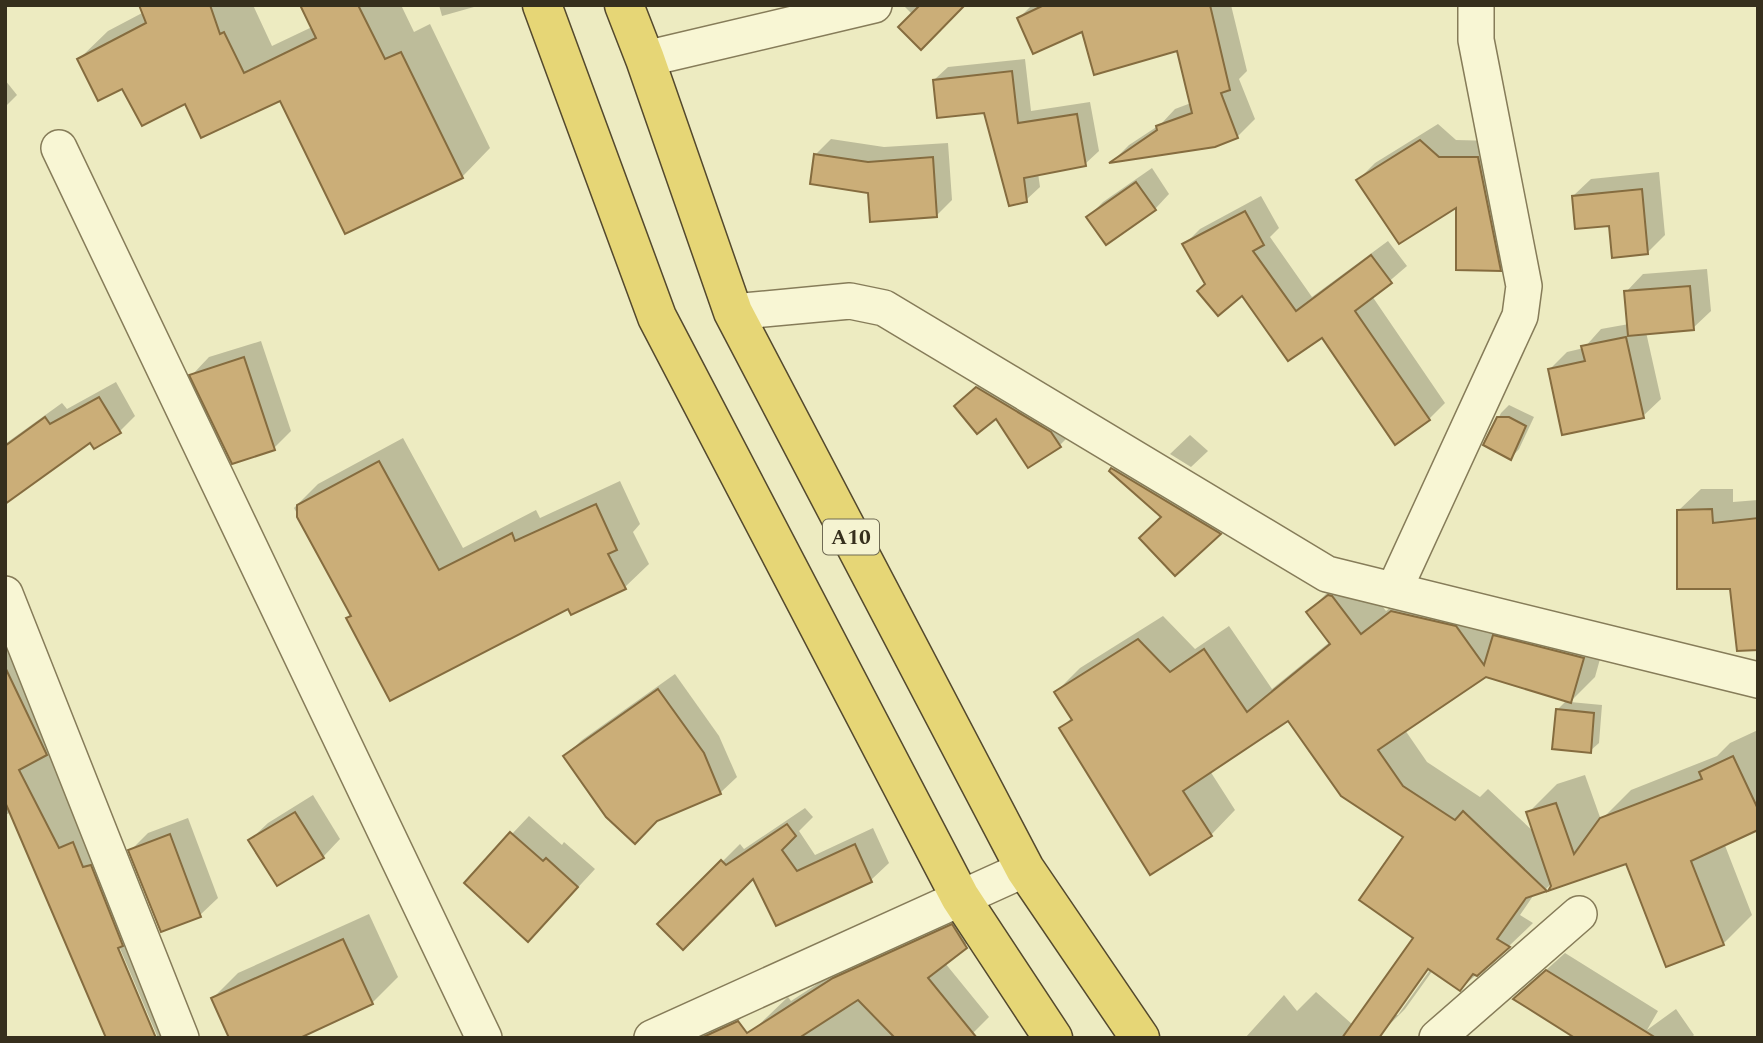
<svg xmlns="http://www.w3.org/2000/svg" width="1763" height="1043" font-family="Spectral,serif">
  <rect width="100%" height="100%" fill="#edebc1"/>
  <!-- shadow -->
  <g fill="#0003" fill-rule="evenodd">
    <path d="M141,5H253L272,46L312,27L302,5H401L414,32L430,24L490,148L462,177L281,98L185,102L122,86L79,59L108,31L144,12Z"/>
    <path d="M439,5H481L442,16Z"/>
    <path d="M903,5H963L913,15Z"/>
    <path d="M1032,5H1231L1247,71L1239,79L1255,119L1237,137L1114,160L1129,145L1161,124L1175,109L1191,103L1189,38L1083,29L1019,18Z"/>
    <path d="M1025,59L1031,111L1090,102L1099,151L1085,164L1038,173L1040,187L1026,200L985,111L934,80L948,67Z"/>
    <path d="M5,80L17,95L5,107Z"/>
    <path d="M1438,124L1456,140L1495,141L1517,252L1500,269L1458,205L1358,180L1375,163Z"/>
    <path d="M831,139L884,147L948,143L952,200L936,216L870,191L816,154Z"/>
    <path d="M1152,168L1169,194L1155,209L1088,217L1103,202Z"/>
    <path d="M1659,172L1665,235L1648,252L1573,196L1591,179Z"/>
    <path d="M1261,196L1279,228L1270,237L1312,297L1388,241L1407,266L1372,296L1445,403L1429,419L1323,336L1242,294L1207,284L1184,245L1200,229Z"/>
    <path d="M1707,269L1711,311L1693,328L1646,332L1661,399L1643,416L1550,369L1567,352L1584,348L1601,329L1629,324L1626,292L1643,274Z"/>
    <path d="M261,341L291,431L274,448L192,375L209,357Z"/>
    <path d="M995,370L1077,428L1060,445L996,416L956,406Z"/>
    <path d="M116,382L135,416L119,432L91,440L5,502V444L62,403L67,409Z"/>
    <path d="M1509,405L1534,417L1519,449L1511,458L1485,445L1501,413Z"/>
    <path d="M1190,435L1208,451L1191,467L1170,454Z"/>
    <path d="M403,438L463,548L536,510L540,518L620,481L640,524L633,532L649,564L625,587L569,607L348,618L352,615L294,508L318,484Z"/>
    <path d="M1130,452L1236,515L1176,574L1163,516L1111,471Z"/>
    <path d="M1701,489H1733V502L1758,500V599L1731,588L1679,510Z"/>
    <path d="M1356,572L1386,611L1417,587L1607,634L1595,677L1570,702L1602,705L1599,743L1590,751L1557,710L1567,700L1485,675L1405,730L1427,762L1480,797L1488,789L1535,833L1528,813L1557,784L1585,775L1601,820L1631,790L1717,756L1730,743L1758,730V828L1724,843L1752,915L1723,944L1627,862L1555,880L1546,889L1535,893L1520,915L1533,923L1509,946L1460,989L1433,970L1405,1009L1380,1034L1369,1038H1245L1284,995L1297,1011L1316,992L1353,1025L1415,938L1406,837L1288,718L1210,771L1235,810L1211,835L1061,729L1072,717L1056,692L1080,668L1163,616L1195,649L1229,626L1272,689L1331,641L1308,612L1332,588ZM1432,961L1435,963L1398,1015H1393Z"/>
    <path d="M5,609L72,728L48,752L84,824L184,1038H158L116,939L12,812L5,815Z"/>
    <path d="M675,674L719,736L737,777L720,793L565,756L582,740Z"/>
    <path d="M313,795L340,839L323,857L250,840L268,823Z"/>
    <path d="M805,808L813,817L799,831L815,855L873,828L889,863L871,880L754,876L660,924L740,844L744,849Z"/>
    <path d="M529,816L562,845L564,842L595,869L546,922L466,883Z"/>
    <path d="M188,818L218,898L200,915L162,930L130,851L148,833Z"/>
    <path d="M968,909L982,930L945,963L989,1017L968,1038H745L788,997L791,1001L851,962Z"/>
    <path d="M369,914L398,977L372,1003L295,1038L213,998L238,973Z"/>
    <path d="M1565,953L1658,1011L1647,1030L1676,1009L1694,1035L1691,1038H1578L1515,998Z"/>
    <path d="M756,1005L719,1038H694Z"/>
  </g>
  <!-- building -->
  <g fill="#cbae78" stroke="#856c3f" stroke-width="2">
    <path d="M139,5H210L220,34L224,32L244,73L316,38L300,5H358L385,59L401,52L463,178L345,234L280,101L201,138L185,104L142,126L122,89L98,101L77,59L146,23Z"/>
    <path d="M920,5H965L921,50L898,27Z"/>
    <path d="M1044,5H1210L1230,90L1221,93L1238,138L1215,147L1109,163L1157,130L1156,126L1192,113L1177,51L1094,75L1082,32L1033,54L1017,18Z"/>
    <path d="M1012,71L1018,123L1077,114L1086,166L1024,178L1027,202L1009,206L984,113L937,118L933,80Z"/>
    <path d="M1420,140L1439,157H1478L1501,271L1456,270V208L1399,244L1356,180Z"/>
    <path d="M814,154L868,162L933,157L937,217L870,222L868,193L810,184Z"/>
    <path d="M1136,182L1156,210L1106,245L1086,217Z"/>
    <path d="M1642,189L1648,254L1612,258L1609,226L1575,229L1572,196Z"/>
    <path d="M1245,211L1264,245L1253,251L1296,311L1371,255L1392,283L1355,311L1430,420L1395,445L1322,338L1288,361L1242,296L1218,316L1197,291L1205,284L1182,244Z"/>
    <path d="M1690,286L1694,330L1628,336L1624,291Z"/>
    <path d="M1626,337L1644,418L1562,435L1548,369L1585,361L1581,346Z"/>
    <path d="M244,357L275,450L232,464L189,375Z"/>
    <path d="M976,387L1051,432L1061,447L1028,468L996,419L977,434L954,406Z"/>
    <path d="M99,397L121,433L94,449L90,443L5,504V446L45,417L50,424Z"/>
    <path d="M1497,417H1509L1526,426L1511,460L1483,445Z"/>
    <path d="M379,461L439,570L512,533L515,541L596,504L617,550L608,554L626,589L571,615L568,609L390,701L346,618L351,616L297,517V505Z"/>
    <path d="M1111,468L1221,534L1175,576L1139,538L1161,517L1109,471Z"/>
    <path d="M1712,509L1713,523L1758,518V650L1737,651L1730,589H1677V510Z"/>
    <path d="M1328,595L1332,596L1361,634L1391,611L1456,626L1484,665L1493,635L1584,658L1571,703L1486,677L1378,750L1403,786L1455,820L1463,811L1547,891L1526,898L1497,939L1510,947L1477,976L1473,974L1460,991L1428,969L1379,1038H1342L1413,938L1359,900L1403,837L1341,796L1288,721L1183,791L1212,836L1150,875L1059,728L1072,720L1054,692L1138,639L1170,672L1204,649L1247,712L1330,644L1306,612Z"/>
    <path d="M5,667L47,755L19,770L59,848L73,842L83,867L91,865L123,946L118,948L156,1038H106L5,802Z"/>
    <path d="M658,689L704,753L721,794L657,821L635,844L606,817L563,756Z"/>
    <path d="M1556,709L1594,713L1591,753L1552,749Z"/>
    <path d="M1733,756L1758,809V830L1691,861L1724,945L1666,967L1626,864L1548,891L1551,886L1526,812L1556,803L1574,854L1600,818L1702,779L1699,772Z"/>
    <path d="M295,812L324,858L277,886L248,840Z"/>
    <path d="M787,824L796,836L782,850L797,871L855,844L872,882L776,926L753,879L683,950L657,924L721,860L726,865Z"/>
    <path d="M510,832L543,861L546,858L578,887L528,942L464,883Z"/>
    <path d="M170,834L201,917L161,932L128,850Z"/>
    <path d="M952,924L967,948L928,978L977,1038H895L858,1000L799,1038H701L738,1021L747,1033L833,978Z"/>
    <path d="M343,939L373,1004L300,1038H229L211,998Z"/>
    <path d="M1546,970L1656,1038H1575L1513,999Z"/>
  </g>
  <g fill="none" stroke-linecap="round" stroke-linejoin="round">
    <defs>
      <g id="minor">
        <path d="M645,59L874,5"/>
        <path d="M59,148L484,1038"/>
        <path d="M733,312L850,301L884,308L1327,574L1758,680"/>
        <path d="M1394,590L1520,316L1524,286L1476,40V5"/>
        <path d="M5,594L181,1038"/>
        <path d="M652,1038L1025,869"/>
        <path d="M1437,1038L1579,914"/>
      </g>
      <g id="trunk">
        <path d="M542,5L657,317L960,897L1053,1038"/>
        <path d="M624,5L645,59L733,312L1025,869L1140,1038"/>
      </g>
    </defs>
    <!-- minor casing -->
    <use href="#minor" stroke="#867c59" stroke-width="38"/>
    <!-- trunk casing -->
    <use href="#trunk" stroke="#54492d" stroke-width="41"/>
    <!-- minor -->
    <use href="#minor" stroke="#f8f6d4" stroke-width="35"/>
    <!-- trunk -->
    <use href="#trunk" stroke="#e6d676" stroke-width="38"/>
  </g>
  <g text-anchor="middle" stroke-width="5" stroke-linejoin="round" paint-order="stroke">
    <!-- shield labels -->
    <rect fill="#f5f3d1" stroke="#6f6a53" stroke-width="2" x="823" y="519.5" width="56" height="35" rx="5"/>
    <g font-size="21" font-weight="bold" fill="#362f1d">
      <text x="851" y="544">A10</text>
    </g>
  </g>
  <!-- border -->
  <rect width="1763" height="1043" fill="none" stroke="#362f1d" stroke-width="14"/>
</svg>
